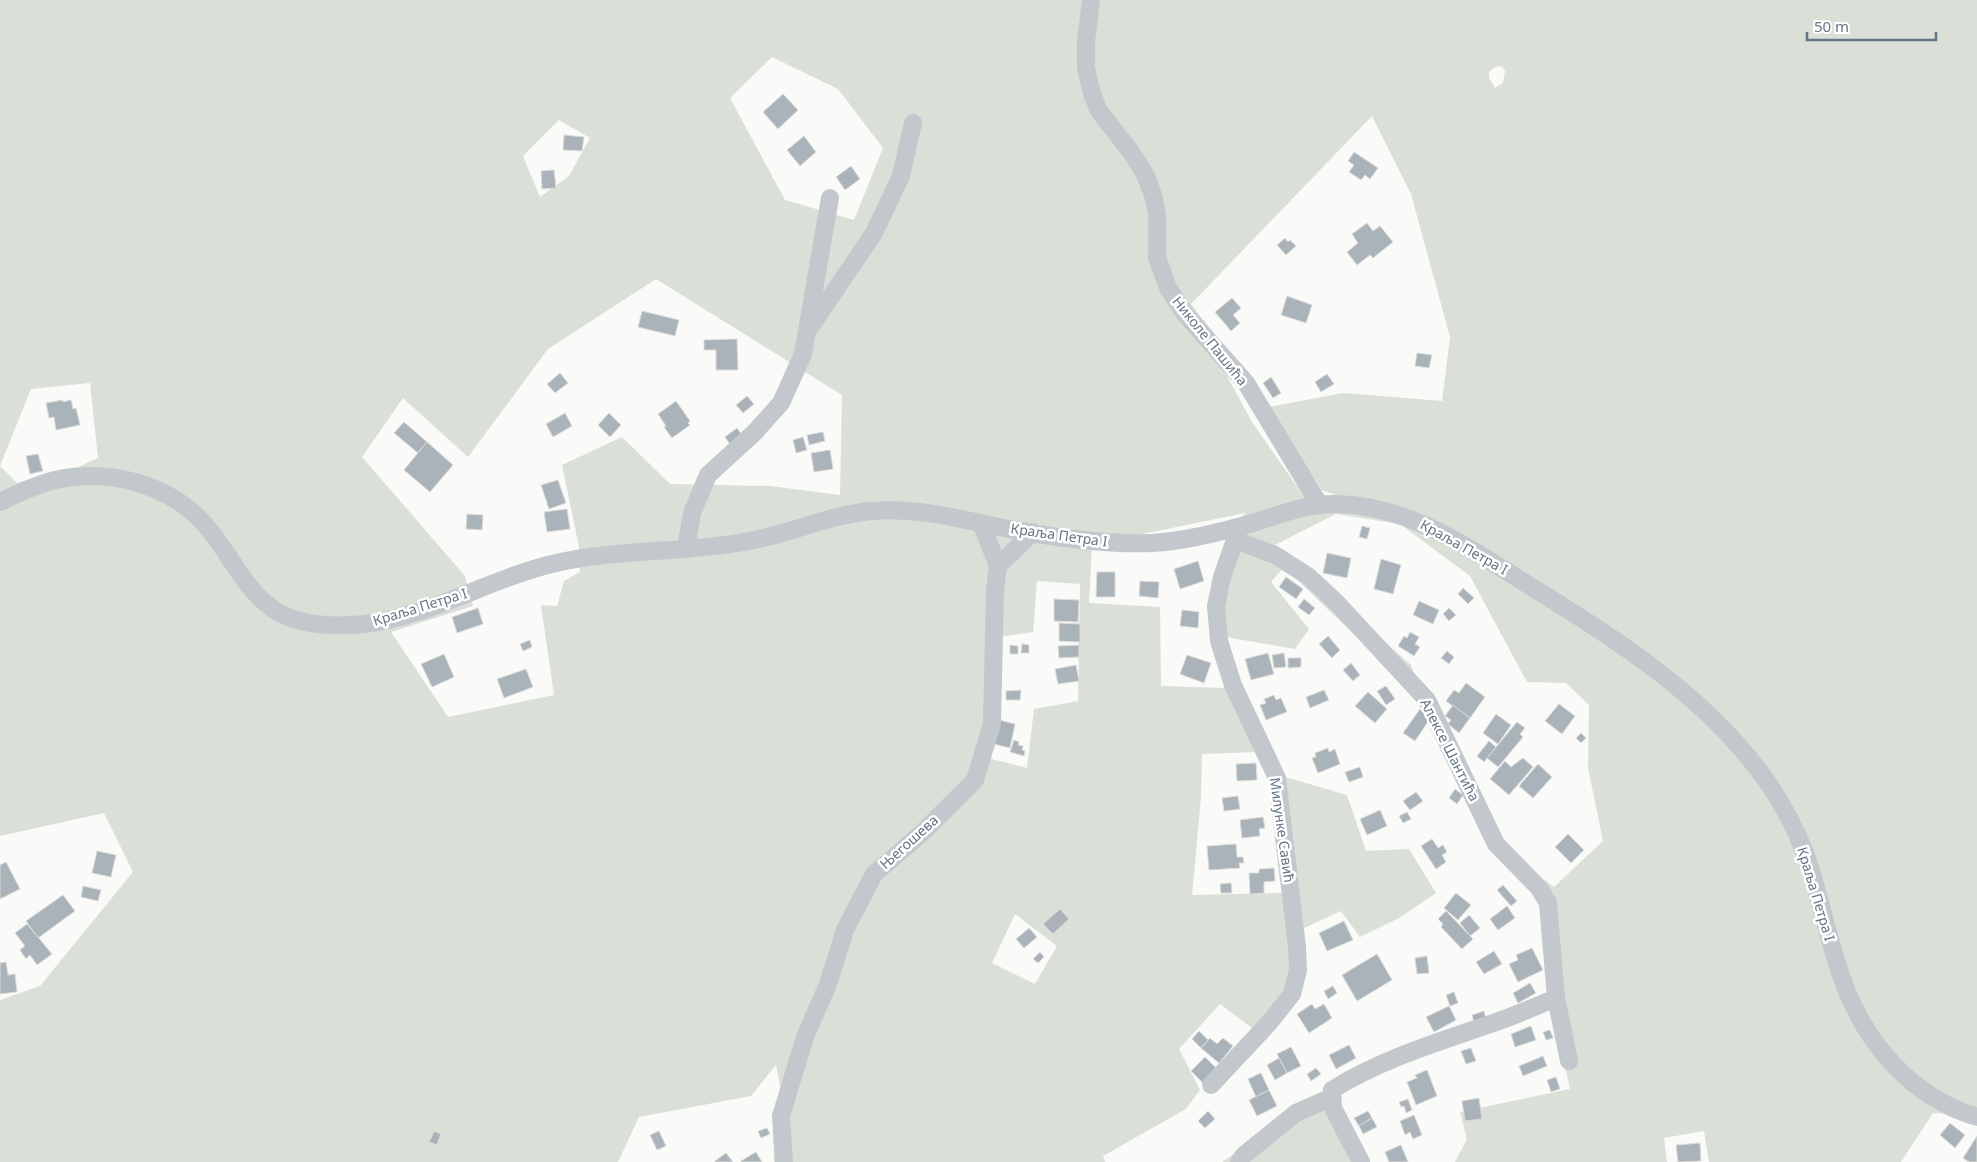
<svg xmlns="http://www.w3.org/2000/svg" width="1977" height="1162" font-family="'Noto Sans',sans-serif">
  <rect width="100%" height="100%" fill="#fafaf8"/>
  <!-- green -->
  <g fill="#dadfd7" fill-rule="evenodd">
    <path d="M0,0H1977V1115L1933,1113L1901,1162H1709L1704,1131L1664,1138L1667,1162H1455L1467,1139L1460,1112L1570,1089L1552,1007L1544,905L1545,880L1554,887L1603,841L1588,768L1589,705L1566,683L1527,682L1470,576L1400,524L1336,514L1275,545L1411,665L1423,701L1284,567L1271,582L1309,629L1295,649L1226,637L1219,564L1226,538L1245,513L1074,548L1092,546L1089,603L1160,607L1161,686L1227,688L1257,752L1202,754L1201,798L1192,895L1283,893L1282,776L1347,795L1366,851L1409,849L1436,893L1399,918L1360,937L1341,911L1300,930V985L1264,1037L1220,1004L1179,1049L1200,1090L1186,1109L1103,1156L1105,1162H774L773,1112L781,1091L776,1065L751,1096L639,1117L618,1162H0V1000L40,986L133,872L104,813L0,836ZM772,57L838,89L883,148L854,220L785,200L730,98ZM1502,66L1505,71L1503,83L1495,88L1489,78V72L1495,67ZM1372,116L1411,194L1450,337L1442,401L1343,393L1268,407L1322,490L1472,544L1471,560L1415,526L1329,497L1303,495L1252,422L1221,365L1224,347L1191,304ZM559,120L590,138L569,176L540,197L523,156ZM656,279L842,395L840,495L770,486L670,484L622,437L562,465L579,547L580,572L564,581L557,606L541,605L554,695L448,717L391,632L473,606L465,576L362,457L403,398L468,457L548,349ZM90,383L98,458L74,469L17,483L0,466L31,389ZM1037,581L1080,584L1078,701L1034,709L1027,768L988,758L1000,637L1033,632ZM1015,914L1057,946L1035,984L992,963Z"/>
    <path d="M1323,1092L1367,1162H1222Z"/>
  </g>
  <!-- building -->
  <g fill="#aab3b9" stroke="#dcdcda">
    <path d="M783,94L798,110L778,129L763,112Z"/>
    <path d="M564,135L584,137L582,151L563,150Z"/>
    <path d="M804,136L816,152L800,166L787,150Z"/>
    <path d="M1354,152L1378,168L1370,179L1365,175L1361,180L1349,172L1354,165L1348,161Z"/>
    <path d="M851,166L860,179L845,190L836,177Z"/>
    <path d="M554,170L556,188L542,189L541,171Z"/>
    <path d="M1367,223L1373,231L1380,226L1393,242L1373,258L1370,255L1357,265L1347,252L1358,243L1352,234Z"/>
    <path d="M1285,238L1288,242L1290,240L1296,246L1286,255L1277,245Z"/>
    <path d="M1287,296L1312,305L1306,323L1281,315Z"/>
    <path d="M1232,298L1241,308L1233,315L1240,323L1231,331L1215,312Z"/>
    <path d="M642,311L679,320L675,336L638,327Z"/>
    <path d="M737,339L738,370H716V350H704V340Z"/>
    <path d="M1417,353L1432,355L1429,368L1415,366Z"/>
    <path d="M560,373L568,383L555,393L547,384Z"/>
    <path d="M1327,374L1334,384L1321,392L1315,382Z"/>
    <path d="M1271,377L1281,393L1273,398L1263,383Z"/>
    <path d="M747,396L754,404L743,413L736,405Z"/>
    <path d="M63,400V402L71,400L73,409L76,408L80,425L56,430L54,417L49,418L46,403Z"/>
    <path d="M676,401L690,421L688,423L690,425L672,438L664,427L666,426L658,414Z"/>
    <path d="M565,413L572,426L553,437L546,424Z"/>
    <path d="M609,413L621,425L610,437L598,425Z"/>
    <path d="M404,422L427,442L418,453L394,433Z"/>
    <path d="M737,428L744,438L732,447L725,437Z"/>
    <path d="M823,432L825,441L809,445L807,435Z"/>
    <path d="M803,437L807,450L796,453L793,440Z"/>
    <path d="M427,442L453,465L430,492L404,470Z"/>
    <path d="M830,450L833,469L814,472L811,453Z"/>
    <path d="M38,454L43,471L30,474L26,456Z"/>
    <path d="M558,480L566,503L549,509L541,485Z"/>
    <path d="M567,509L570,529L547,532L544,512Z"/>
    <path d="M467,514L483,515L482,530L466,529Z"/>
    <path d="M1362,526L1370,528L1367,539L1359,537Z"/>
    <path d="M1327,553L1351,558L1347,578L1323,573Z"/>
    <path d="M1381,559L1401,565L1393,594L1374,589Z"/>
    <path d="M1198,561L1204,581L1180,589L1174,569Z"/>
    <path d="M1097,572H1115V597H1096Z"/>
    <path d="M1286,577L1303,589L1296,599L1279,587Z"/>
    <path d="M1140,581L1159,582L1158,598L1139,596Z"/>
    <path d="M1463,588L1474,598L1468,604L1458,594Z"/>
    <path d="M1054,599L1079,600L1078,622L1054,621Z"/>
    <path d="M1304,599L1315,608L1309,615L1298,607Z"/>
    <path d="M1419,601L1439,610L1433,624L1413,615Z"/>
    <path d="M478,608L483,624L457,633L452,617Z"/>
    <path d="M1449,608L1456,615L1449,621L1443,614Z"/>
    <path d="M1182,610L1199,612L1198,628L1180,626Z"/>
    <path d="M1059,623L1080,624V642L1059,641Z"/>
    <path d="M1410,632L1419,637L1415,644L1420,647L1414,656L1398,646L1404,636L1407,638Z"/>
    <path d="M1328,636L1340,650L1332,658L1319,644Z"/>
    <path d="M530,640L532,647L523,651L520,644Z"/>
    <path d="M1022,644L1029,645V653H1021Z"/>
    <path d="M1010,645L1018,646V654H1010Z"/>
    <path d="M1079,645V657L1059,658L1058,646Z"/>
    <path d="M1447,651L1454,657L1449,664L1441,658Z"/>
    <path d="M1268,653L1274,674L1251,680L1245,659Z"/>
    <path d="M1284,653L1286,667L1274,668L1272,655Z"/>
    <path d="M444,654L454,677L432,687L421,664Z"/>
    <path d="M1187,655L1211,663L1204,683L1180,674Z"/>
    <path d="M1288,658H1301V667L1288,668Z"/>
    <path d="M1351,663L1360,675L1353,681L1343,670Z"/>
    <path d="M1076,665L1079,681L1058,684L1055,669Z"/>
    <path d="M526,669L533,687L504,698L497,679Z"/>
    <path d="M1466,683L1485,697L1470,718L1446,701L1454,690L1459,693Z"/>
    <path d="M1386,686L1395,699L1386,705L1377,691Z"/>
    <path d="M1021,690L1020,700H1006V691Z"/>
    <path d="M1324,690L1329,700L1310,708L1306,697Z"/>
    <path d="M1368,692L1387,709L1375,723L1355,706Z"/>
    <path d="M1274,695L1276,700L1281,698L1287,712L1266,720L1260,705L1266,703L1264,699Z"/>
    <path d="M1559,704L1575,716L1562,734L1545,721Z"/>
    <path d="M1453,705L1470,718L1459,733L1448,724L1451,720L1445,716Z"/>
    <path d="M1420,709L1431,717L1415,741L1403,733Z"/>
    <path d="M1496,714L1511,725L1498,744L1483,733Z"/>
    <path d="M999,720L1015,724L1010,748L994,744Z"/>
    <path d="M1517,722L1525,728L1520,734L1523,737L1498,767L1487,758Z"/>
    <path d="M1581,733L1586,738L1581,743L1576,738Z"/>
    <path d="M1014,740L1019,742L1018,745L1023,746L1022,750L1025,751L1024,756L1010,752Z"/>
    <path d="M1489,741L1496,747L1484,762L1477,756Z"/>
    <path d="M1328,748L1329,752L1335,749L1340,764L1318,773L1312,758L1316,757L1315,753Z"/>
    <path d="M1523,758L1533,767L1509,795L1490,779L1505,761L1511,767Z"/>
    <path d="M1256,763L1257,780L1237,781L1236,764Z"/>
    <path d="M1538,764L1552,777L1533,798L1519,786Z"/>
    <path d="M1360,767L1363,777L1349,782L1345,772Z"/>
    <path d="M1455,789L1463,795L1457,804L1449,798Z"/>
    <path d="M1416,792L1423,801L1410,810L1403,801Z"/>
    <path d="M1238,796L1240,809L1224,811L1222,798Z"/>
    <path d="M1380,810L1387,826L1367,835L1360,819Z"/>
    <path d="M1407,812L1411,819L1403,823L1399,816Z"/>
    <path d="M1263,817L1265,828L1259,829L1260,836L1242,838L1240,820Z"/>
    <path d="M1568,834L1584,850L1571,863L1555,847Z"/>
    <path d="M1432,839L1438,848L1443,845L1447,852L1442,855L1446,862L1436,869L1421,846Z"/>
    <path d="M1236,844L1237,857H1243L1244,863H1239L1240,868L1209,870L1207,846Z"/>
    <path d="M97,851L116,855L111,877L92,873Z"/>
    <path d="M6,862L20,889L0,899V865Z"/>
    <path d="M1274,868L1275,881L1264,882V893L1250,894L1249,873H1259V869Z"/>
    <path d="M1231,883L1232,893H1221L1220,884Z"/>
    <path d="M1503,885L1517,901L1511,906L1497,890Z"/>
    <path d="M83,886L101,890L98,901L81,897Z"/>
    <path d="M1456,893L1471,905L1458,920L1444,908Z"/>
    <path d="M63,895L75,911L38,938L26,921Z"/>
    <path d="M1507,906L1515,918L1498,930L1490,919Z"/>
    <path d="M1060,909L1069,919L1053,934L1043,924Z"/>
    <path d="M1446,911L1473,939L1462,949L1441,927L1443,924L1438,919Z"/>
    <path d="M1469,915L1480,928L1470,936L1460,923Z"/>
    <path d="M1344,921L1353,940L1327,951L1319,933Z"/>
    <path d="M27,924L52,954L37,965L30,955L26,959L20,950L25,946L15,933Z"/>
    <path d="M1029,928L1037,937L1024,948L1016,939Z"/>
    <path d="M1532,948L1543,970L1518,982L1509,964L1518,960L1516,955Z"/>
    <path d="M1494,951L1502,964L1484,974L1476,962Z"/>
    <path d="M1040,952L1044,957L1038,963L1033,959Z"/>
    <path d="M1377,954L1392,980L1357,1001L1342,975Z"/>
    <path d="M1427,956L1429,973L1417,974L1415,958Z"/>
    <path d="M6,962L8,975L15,974L17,992L0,994V963Z"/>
    <path d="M1530,983L1536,993L1518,1003L1513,993Z"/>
    <path d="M1333,986L1337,993L1328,999L1324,991Z"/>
    <path d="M1454,992L1458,1003L1450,1006L1446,995Z"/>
    <path d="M1312,1004L1315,1009L1324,1004L1332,1018L1309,1033L1297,1014Z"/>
    <path d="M1449,1006L1456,1020L1434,1032L1426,1017Z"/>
    <path d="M1484,1011L1486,1019L1474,1023L1472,1015Z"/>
    <path d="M1531,1026L1536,1040L1515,1047L1511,1034Z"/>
    <path d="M1550,1030L1553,1038L1546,1040L1543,1032Z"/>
    <path d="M1199,1031L1208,1040L1201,1048L1192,1039Z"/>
    <path d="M1210,1038L1217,1044L1223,1038L1233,1046L1219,1063L1201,1048Z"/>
    <path d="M1349,1045L1356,1058L1336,1069L1329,1055Z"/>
    <path d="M1291,1047L1301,1066L1287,1073L1277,1054Z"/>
    <path d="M1471,1048L1476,1061L1466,1064L1461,1051Z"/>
    <path d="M1543,1056L1547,1066L1523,1076L1519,1066Z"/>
    <path d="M1205,1057L1218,1070L1203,1083L1191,1071Z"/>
    <path d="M1279,1058L1287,1073L1275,1080L1267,1065Z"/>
    <path d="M1316,1068L1321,1074L1311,1081L1307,1074Z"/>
    <path d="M1427,1070L1437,1096L1416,1105L1407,1082L1417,1078L1415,1075Z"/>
    <path d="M1261,1073L1269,1090L1256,1097L1248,1079Z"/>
    <path d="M1556,1077L1560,1089L1551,1092L1547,1080Z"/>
    <path d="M1269,1090L1277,1106L1257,1116L1249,1100Z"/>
    <path d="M1479,1098L1482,1119L1465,1121L1462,1101Z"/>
    <path d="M1408,1099L1412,1110L1406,1113L1404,1106L1401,1107L1399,1102Z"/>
    <path d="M1208,1111L1215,1119L1205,1128L1198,1121Z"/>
    <path d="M1368,1111L1372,1118L1359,1126L1354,1118Z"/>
    <path d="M1414,1115L1422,1135L1413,1139L1410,1132L1405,1135L1400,1121Z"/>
    <path d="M1372,1118L1377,1127L1363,1134L1359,1126Z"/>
    <path d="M1950,1123L1965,1135L1955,1148L1940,1135Z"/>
    <path d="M767,1128L770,1134L761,1138L758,1131Z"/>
    <path d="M434,1131L441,1134L437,1145L429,1142Z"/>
    <path d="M659,1131L666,1146L657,1150L650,1135Z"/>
    <path d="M1977,1136V1162H1969L1963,1158Z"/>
    <path d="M1700,1143L1701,1161L1678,1162L1676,1145Z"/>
    <path d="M1401,1145L1408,1162H1389L1385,1152Z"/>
    <path d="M756,1152L762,1162H741V1161Z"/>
    <path d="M726,1153L733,1162H715V1161Z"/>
  </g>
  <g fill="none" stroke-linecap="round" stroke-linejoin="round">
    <!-- minor -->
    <g stroke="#c3c8cc" stroke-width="18">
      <path d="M1091,0L1086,41V68L1092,94L1099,111L1131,152L1145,174L1153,195L1157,214V257L1168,288L1185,314L1246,383L1319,504"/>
      <path d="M811,326L874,233L901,176L913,123"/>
      <path d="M0,502C18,493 36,485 55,480C109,468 170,484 206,526C230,553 243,588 273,609C298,626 335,627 365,624C431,616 491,578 556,563C618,549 682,553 744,542C787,535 828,515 871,511C915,507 956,518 999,527C1049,537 1101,545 1152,543C1187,541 1222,532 1256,522C1282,514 1309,503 1337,504C1411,506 1469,548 1530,586C1617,640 1705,695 1766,780C1782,803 1795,827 1805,853C1820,894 1827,937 1842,978C1864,1042 1911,1097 1977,1117"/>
      <path d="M1235,540L1275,555L1308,576L1337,603L1427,700L1496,844L1539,888L1548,903L1556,998L1569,1061"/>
      <path d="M686,549L692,513L708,475L754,433L781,403L803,354L830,198"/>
      <path d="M998,566L1033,532"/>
      <path d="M1211,1085L1269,1023L1292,994L1298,970L1297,947L1277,778L1233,685L1219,641L1216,606L1222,577L1235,540V529"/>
      <path d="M784,1162L781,1116L805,1037L828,984L845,930L874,874L922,833L975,780L992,724L995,589L998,566L981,523"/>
      <path d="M1239,1162L1244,1155L1296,1113L1332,1097"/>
      <path d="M1361,1162L1333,1108L1332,1090C1383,1058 1442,1041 1499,1021C1518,1014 1537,1006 1556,998"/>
    </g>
  </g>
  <g text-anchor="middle" stroke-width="5" stroke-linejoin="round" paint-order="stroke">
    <!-- street labels -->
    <g font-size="14" fill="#657683" stroke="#fff">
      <text transform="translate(1210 341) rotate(51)" y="5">Николе Пашића</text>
      <text transform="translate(1059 535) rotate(8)" y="5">Краља Петра I</text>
      <text transform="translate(1464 547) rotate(29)" y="5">Краља Петра I</text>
      <text transform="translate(420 607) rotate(-17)" y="5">Краља Петра I</text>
      <text transform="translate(1450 750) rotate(63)" y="5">Алексе Шантића</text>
      <text transform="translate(1282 830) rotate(82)" y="5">Милунке Савић</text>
      <text transform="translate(909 842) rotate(-42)" y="5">Његошева</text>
      <text transform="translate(1816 894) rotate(73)" y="5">Краља Петра I</text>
    </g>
  </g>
  <!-- scale -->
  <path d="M1807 32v8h129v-8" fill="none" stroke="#657683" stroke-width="2.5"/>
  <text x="1814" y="32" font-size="15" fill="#657683" stroke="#ffffff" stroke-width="4" paint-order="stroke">50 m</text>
</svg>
